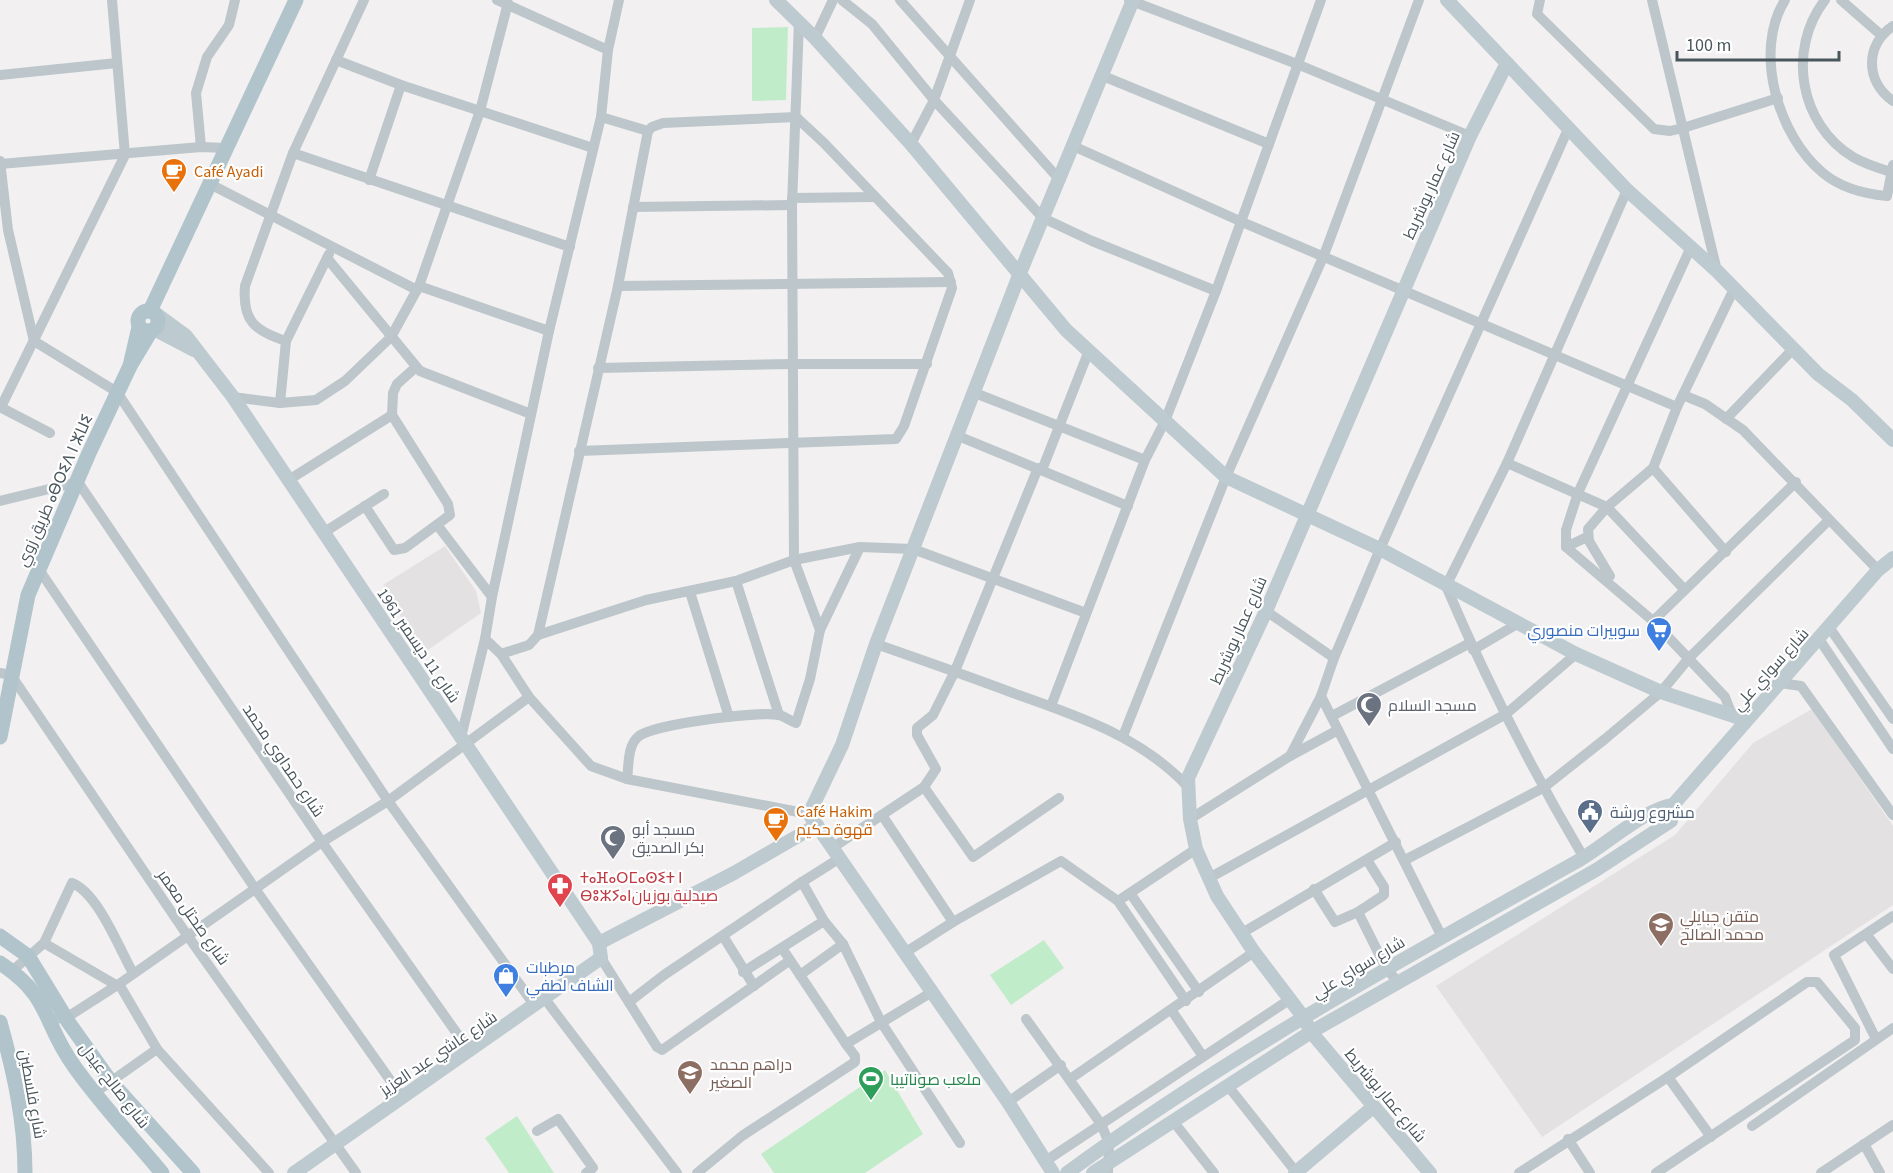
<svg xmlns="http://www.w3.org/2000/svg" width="1893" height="1173" font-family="'Source Sans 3',Cairo,'Noto Sans Tifinagh',sans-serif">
  <rect width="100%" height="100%" fill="#f2f0f0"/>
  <!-- education -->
  <g fill="#e3e1e1">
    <path d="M445,546L476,591L481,613L422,654L383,585Z"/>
    <path d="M1812,709L1893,826V905L1542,1137L1436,986L1675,835L1753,743Z"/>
  </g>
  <!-- green -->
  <g fill="#c1ecca">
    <path d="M788,27L786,100L752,101V28Z"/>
    <path d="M1044,940L1064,968L1011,1005L990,975Z"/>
    <path d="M885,1070L923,1134L865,1173H774L761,1154Z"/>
    <path d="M517,1116L554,1173H509L485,1138Z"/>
  </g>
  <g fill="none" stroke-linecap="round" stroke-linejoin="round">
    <!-- street -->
    <g stroke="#bcc6cb" stroke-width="10">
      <path d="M497,0L608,50"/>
      <path d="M842,0L872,24L934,100L1043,218L1092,241L1216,291"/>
      <path d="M900,0L1058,178"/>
      <path d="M1129,0L1297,64L1470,136"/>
      <path d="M1540,0L1537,14L1654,129L1670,131L1683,128L1778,98"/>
      <path d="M1652,0L1717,271"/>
      <path d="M1785,0C1753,51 1778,136 1823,173C1841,188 1865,194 1887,196L1893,165"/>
      <path d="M1825,0C1787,49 1799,124 1853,157C1865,164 1878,168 1891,172"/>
      <path d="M1841,0L1881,35"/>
      <path d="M1893,26C1865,45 1865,81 1893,101"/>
      <path d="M815,38L833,0"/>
      <path d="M336,60L401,85L593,148"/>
      <path d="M0,75L117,63"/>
      <path d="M1103,76L1269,144"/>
      <path d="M911,144L934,100L970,0"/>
      <path d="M1071,145L1242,222L1677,407"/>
      <path d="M201,147L196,93L207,57L229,25L235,0"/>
      <path d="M293,153L570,247"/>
      <path d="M0,161L8,230L34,341L117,392L388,801L535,1006"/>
      <path d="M0,164L201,147L226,148"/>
      <path d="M369,180L401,85"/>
      <path d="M210,184L417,290"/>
      <path d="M792,198L874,197"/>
      <path d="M633,207L792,205"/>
      <path d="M1691,247L1578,493L1566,530V547L1653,621L1796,482"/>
      <path d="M327,258L420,371L531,414"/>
      <path d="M419,286L549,331"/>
      <path d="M618,286L951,282"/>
      <path d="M286,341C255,331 242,321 245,286L293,153L364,0"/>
      <path d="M598,368L791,364H927"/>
      <path d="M975,393L1145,460"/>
      <path d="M1683,395L1705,404L1743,430L1878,570"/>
      <path d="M233,397L280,403L316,400L345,381L391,337L419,286L480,111L508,3"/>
      <path d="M280,403L286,341L329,254"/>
      <path d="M0,407L50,433"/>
      <path d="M1,407L125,155L112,0"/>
      <path d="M1726,419L1793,349"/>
      <path d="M958,436L1128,506"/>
      <path d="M579,451L896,439L904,426L952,288L948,273L824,143L796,117L663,123L652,127L648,131L601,117"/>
      <path d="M1507,463L1607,507L1684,589"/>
      <path d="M1653,468L1726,552"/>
      <path d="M1042,470L1088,353"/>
      <path d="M287,481L392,415"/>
      <path d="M0,501L78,482L322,842L470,1052"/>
      <path d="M365,506L394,550L405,548L450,515L448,504L392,415L393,393L397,384L416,367"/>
      <path d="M438,526L492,597"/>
      <path d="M323,533L384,494"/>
      <path d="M1566,547L1587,537"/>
      <path d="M38,568L256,890L402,1097"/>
      <path d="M1610,576L1589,541L1588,529L1607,507L1653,468L1677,407L1734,289"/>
      <path d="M736,581L779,715"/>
      <path d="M690,592L729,717"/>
      <path d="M1266,611L1334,658"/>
      <path d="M1653,621L1725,697L1732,715"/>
      <path d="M1829,627L1893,719"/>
      <path d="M820,630L860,547"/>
      <path d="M538,635L618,286L648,131"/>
      <path d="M485,639L501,654L529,645L538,635L646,600L736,581L794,560L860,547L913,549L1086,613"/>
      <path d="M1819,639L1893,749"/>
      <path d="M876,644C922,660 968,676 1013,693C1076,715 1142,737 1188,787"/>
      <path d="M1473,650L1517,624"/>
      <path d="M501,654L529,697L591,766L627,779L809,814"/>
      <path d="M0,673L11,675L187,935L356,1173"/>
      <path d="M1780,683L1801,686L1893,815"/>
      <path d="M1321,696L1442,937"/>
      <path d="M1051,706L1145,460L1165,421L1216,291L1321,0"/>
      <path d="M1332,716L1470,643"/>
      <path d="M1123,736L1226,477L1324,255L1419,0"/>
      <path d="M461,737L485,639L492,597L549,331L601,117L608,50L619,0"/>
      <path d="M1290,756L1338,730"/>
      <path d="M627,779C629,766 627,745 639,736C655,724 758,711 779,715C784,716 790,721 796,723L810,679L820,630L794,560L792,205L799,22"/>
      <path d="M924,787L936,769L917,735V728L933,715L955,671L1038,468"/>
      <path d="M882,815L953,922"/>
      <path d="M1190,819L1290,756L1321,696L1334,658L1380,549L1569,127"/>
      <path d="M832,848L924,787L973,857L1059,798"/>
      <path d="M1584,858C1532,770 1486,680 1446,586L1507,463L1627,190"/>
      <path d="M1367,860L1384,887V895L1358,912L1386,968L1397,981"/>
      <path d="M1405,860L1543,788L1605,739L1661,692L1689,658L1828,521"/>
      <path d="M1211,877L1506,714L1576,654"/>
      <path d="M802,882L840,858"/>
      <path d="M1314,889L1335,922L1358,912"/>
      <path d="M1130,893L1199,992"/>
      <path d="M1118,901L1186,1001"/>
      <path d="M1242,933L1396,842"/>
      <path d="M1867,935L1893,969"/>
      <path d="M723,936L754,986"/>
      <path d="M44,943L116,985"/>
      <path d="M782,948L846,1044L932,992"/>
      <path d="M906,952L953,922L1061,861L1118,901L1196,849"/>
      <path d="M601,958L657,1047L662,1050L789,961"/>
      <path d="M12,971L44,943L72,883C98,893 119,948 133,973"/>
      <path d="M743,972L824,921"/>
      <path d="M800,975L843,944"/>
      <path d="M119,984L157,1049L269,1173"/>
      <path d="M545,999L677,1173"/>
      <path d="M629,1002L664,975L802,882L824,921L843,944L881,1022L960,1143"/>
      <path d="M1172,1011L1202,1055"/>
      <path d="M49,1019L66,1018L119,984L322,842L388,801L529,697"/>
      <path d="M1026,1019L1101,1124L1109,1143L1108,1173"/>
      <path d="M1876,1039L1834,955L1893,916"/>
      <path d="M1668,1077L1711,1137"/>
      <path d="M1070,1079L1254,952"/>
      <path d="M1228,1086L1296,1172"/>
      <path d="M96,1092L157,1049"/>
      <path d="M1008,1102L1061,1065"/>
      <path d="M1173,1121L1214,1173"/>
      <path d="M1752,1126L1893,1028"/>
      <path d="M537,1131L558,1119L593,1168L586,1173"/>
      <path d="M1568,1139L1590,1173"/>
      <path d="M1864,1144L1880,1173"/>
      <path d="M1047,1160L1289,1000"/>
      <path d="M697,1173L742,1136L855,1062V1056L846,1044"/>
      <path d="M1519,1173L1668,1077L1807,982H1817L1855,1028V1040L1656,1173"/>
      <path d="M1821,1173L1893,1125"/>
    </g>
    <!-- secondary -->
    <g stroke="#bdcad0" stroke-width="14">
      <path d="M776,0L815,38L911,144L1066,330L1226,477L1380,549L1576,654L1661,692L1746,720"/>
      <path d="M1447,0L1627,190L1717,271L1818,374L1852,400L1893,440"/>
      <path d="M156,314L186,336L233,397L599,943L601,958L294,1173"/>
      <path d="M154,329L194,350"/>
      <path d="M599,943L734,873L817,825"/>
      <path d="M1053,1173L1008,1102L809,814L842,745L876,644L1020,273L1133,0"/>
      <path d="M1067,1173C1228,1055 1403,959 1576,862C1605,846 1644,809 1673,805"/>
      <path d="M1093,1173L1311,1032L1596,870L1671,821L1673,805L1878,570L1893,558"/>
      <path d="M1295,1173L1373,1107"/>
      <path d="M1430,1173L1311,1032L1304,1018L1254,952L1217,896L1196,849L1190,819L1188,778L1266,611L1470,136L1507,63"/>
    </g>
    <!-- primary -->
    <g stroke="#b1c4cc" stroke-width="15">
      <circle cx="148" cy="321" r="10"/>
      <path d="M150,311L296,0"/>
      <path d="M139,327L130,366L151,331"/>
      <path d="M0,737L28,595L89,453L130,366"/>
      <path d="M0,936L28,956L69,1023L111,1082L193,1173"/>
      <path d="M0,963C52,997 42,1022 74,1066C100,1103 133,1138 162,1173"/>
      <path d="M0,1022C14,1072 25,1121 25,1173"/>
    </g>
  </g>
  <!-- icons -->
  <defs>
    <symbol id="cafe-pin" viewBox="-11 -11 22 30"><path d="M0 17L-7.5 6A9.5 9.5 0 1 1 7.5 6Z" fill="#e8710a" stroke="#fff"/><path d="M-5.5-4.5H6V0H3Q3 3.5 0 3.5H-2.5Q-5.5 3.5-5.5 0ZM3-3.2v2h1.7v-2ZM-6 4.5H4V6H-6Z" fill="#fff"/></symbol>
    <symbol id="supermarket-pin" viewBox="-11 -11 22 30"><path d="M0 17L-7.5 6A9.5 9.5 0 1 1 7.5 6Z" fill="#3f7fe0" stroke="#fff"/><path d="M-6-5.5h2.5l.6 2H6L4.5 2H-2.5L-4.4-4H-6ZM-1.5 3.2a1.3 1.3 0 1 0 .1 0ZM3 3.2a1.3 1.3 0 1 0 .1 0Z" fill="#fff"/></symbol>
    <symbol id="mosque-pin" viewBox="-11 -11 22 30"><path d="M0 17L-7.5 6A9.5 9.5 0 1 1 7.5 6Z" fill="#6b7280" stroke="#fff"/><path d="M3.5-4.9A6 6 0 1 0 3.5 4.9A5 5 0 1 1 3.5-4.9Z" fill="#fff"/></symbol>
    <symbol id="civic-pin" viewBox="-11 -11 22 30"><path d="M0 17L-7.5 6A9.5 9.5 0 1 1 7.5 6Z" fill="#5c6f8a" stroke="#fff"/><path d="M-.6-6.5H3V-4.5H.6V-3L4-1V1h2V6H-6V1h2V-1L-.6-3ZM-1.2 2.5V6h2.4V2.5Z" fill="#fff"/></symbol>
    <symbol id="pharmacy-pin" viewBox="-11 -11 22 30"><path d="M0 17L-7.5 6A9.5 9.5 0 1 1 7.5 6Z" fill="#e0444e" stroke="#fff"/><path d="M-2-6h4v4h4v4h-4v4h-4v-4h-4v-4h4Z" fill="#fff"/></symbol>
    <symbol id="school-pin" viewBox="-11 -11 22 30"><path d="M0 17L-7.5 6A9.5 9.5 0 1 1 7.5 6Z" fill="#8d6e63" stroke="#fff"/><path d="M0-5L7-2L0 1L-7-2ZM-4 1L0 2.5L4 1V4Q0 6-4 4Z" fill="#fff"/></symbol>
    <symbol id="shop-pin" viewBox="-11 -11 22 30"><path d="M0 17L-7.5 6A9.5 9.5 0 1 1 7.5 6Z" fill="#3f7fe0" stroke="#fff"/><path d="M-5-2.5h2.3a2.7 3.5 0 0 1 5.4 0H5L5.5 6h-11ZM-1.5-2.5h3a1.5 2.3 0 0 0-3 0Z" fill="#fff"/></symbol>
    <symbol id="stadium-pin" viewBox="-11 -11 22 30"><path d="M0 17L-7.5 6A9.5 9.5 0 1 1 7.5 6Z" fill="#2e9e5b" stroke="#fff"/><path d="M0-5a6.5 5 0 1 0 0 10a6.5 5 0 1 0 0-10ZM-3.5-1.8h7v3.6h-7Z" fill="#fff"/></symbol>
  </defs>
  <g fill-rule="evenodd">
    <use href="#cafe-pin" x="159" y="156" width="30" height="40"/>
    <use href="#supermarket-pin" x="1644" y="615" width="30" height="40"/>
    <use href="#mosque-pin" x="1354" y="690" width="30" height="40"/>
    <use href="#civic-pin" x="1575" y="797" width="30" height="40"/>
    <use href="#cafe-pin" x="761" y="805" width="30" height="40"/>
    <use href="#mosque-pin" x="598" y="823" width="30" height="40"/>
    <use href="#pharmacy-pin" x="545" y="871" width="30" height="40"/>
    <use href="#school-pin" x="1646" y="910" width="30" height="40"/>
    <use href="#shop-pin" x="491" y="961" width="30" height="40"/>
    <use href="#school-pin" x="675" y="1058" width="30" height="40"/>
    <use href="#stadium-pin" x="856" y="1064" width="30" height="40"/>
  </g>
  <g text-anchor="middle" stroke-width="4.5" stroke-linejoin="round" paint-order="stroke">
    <!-- food labels -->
    <g font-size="16" fill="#c56008" stroke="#fff" text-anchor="start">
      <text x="194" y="177">Café Ayadi</text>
      <text x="796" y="817">Café Hakim<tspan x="796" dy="18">قهوة حكيم</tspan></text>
    </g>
    <!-- street labels -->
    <g font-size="16" fill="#49565c" stroke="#fff">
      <text transform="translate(1431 185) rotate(-66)" y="6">شارع عمار بوشريط</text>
      <text transform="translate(54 490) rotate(-66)" y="6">طريق زوي ⴰⴱⵔⵉⴷ ⵏ ⵣⵡⵉ</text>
      <text transform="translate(1238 630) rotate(-66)" y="6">شارع عمار بوشريط</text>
      <text transform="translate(419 645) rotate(56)" y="6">شارع 11 ديسمبر 1961</text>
      <text transform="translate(1770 669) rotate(-48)" y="6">شارع سواي علي</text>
      <text transform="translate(284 760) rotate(56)" y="6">شارع حمداوي محمد</text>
      <text transform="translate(194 917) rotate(55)" y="6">شارع صحتل معمر</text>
      <text transform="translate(1358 967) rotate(-31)" y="6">شارع سواي علي</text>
      <text transform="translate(438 1053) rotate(-34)" y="6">شارع عاشي عبد العزيز</text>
      <text transform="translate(115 1085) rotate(52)" y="6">شارع صالح عيدل</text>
      <text transform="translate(33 1094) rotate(80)" y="6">شارع فلسطين</text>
      <text transform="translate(1386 1095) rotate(50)" y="6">شارع عمار بوشريط</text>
    </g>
    <!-- shop labels -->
    <g font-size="16" fill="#366cbe" stroke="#fff" text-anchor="end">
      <text x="1640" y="636">سوبيرات منصوري</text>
      <text x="526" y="973" text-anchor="start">مرطبات<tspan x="526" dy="18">الشاف لطفي</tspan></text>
    </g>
    <!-- worship labels -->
    <g font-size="16" fill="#5b616d" stroke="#fff" text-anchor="start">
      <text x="1388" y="711">مسجد السلام</text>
      <text x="632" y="835">مسجد أبو<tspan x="632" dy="18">بكر الصديق</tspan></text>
    </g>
    <!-- service labels -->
    <g font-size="16" fill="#4e5e75" stroke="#fff" text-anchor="start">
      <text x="1610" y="818">مشروع ورشة</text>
    </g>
    <!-- health labels -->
    <g font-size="16" fill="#be3a42" stroke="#fff" text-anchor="start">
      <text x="580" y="883">ⵜⴰⴼⴰⵔⵎⴰⵙⵉⵜ ⵏ<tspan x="580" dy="18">ⴱⵓⵣⵢⴰⵏصيدلية بوزيان</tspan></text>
    </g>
    <!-- education labels -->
    <g font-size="16" fill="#785e54" stroke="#fff" text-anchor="start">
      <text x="1680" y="922">متقن جبايلي<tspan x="1680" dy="18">محمد الصالح</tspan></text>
      <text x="710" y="1070">دراهم محمد<tspan x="710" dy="18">الصغير</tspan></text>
    </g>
    <!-- leisure labels -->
    <g font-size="16" fill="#27864d" stroke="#fff" text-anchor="start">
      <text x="890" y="1085">ملعب صوناتيبا</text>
    </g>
  </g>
  <!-- scale -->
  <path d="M1677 51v9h162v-9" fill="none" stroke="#49565c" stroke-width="3"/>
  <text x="1686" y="51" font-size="18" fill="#49565c" stroke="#ffffff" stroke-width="4.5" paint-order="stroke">100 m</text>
</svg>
